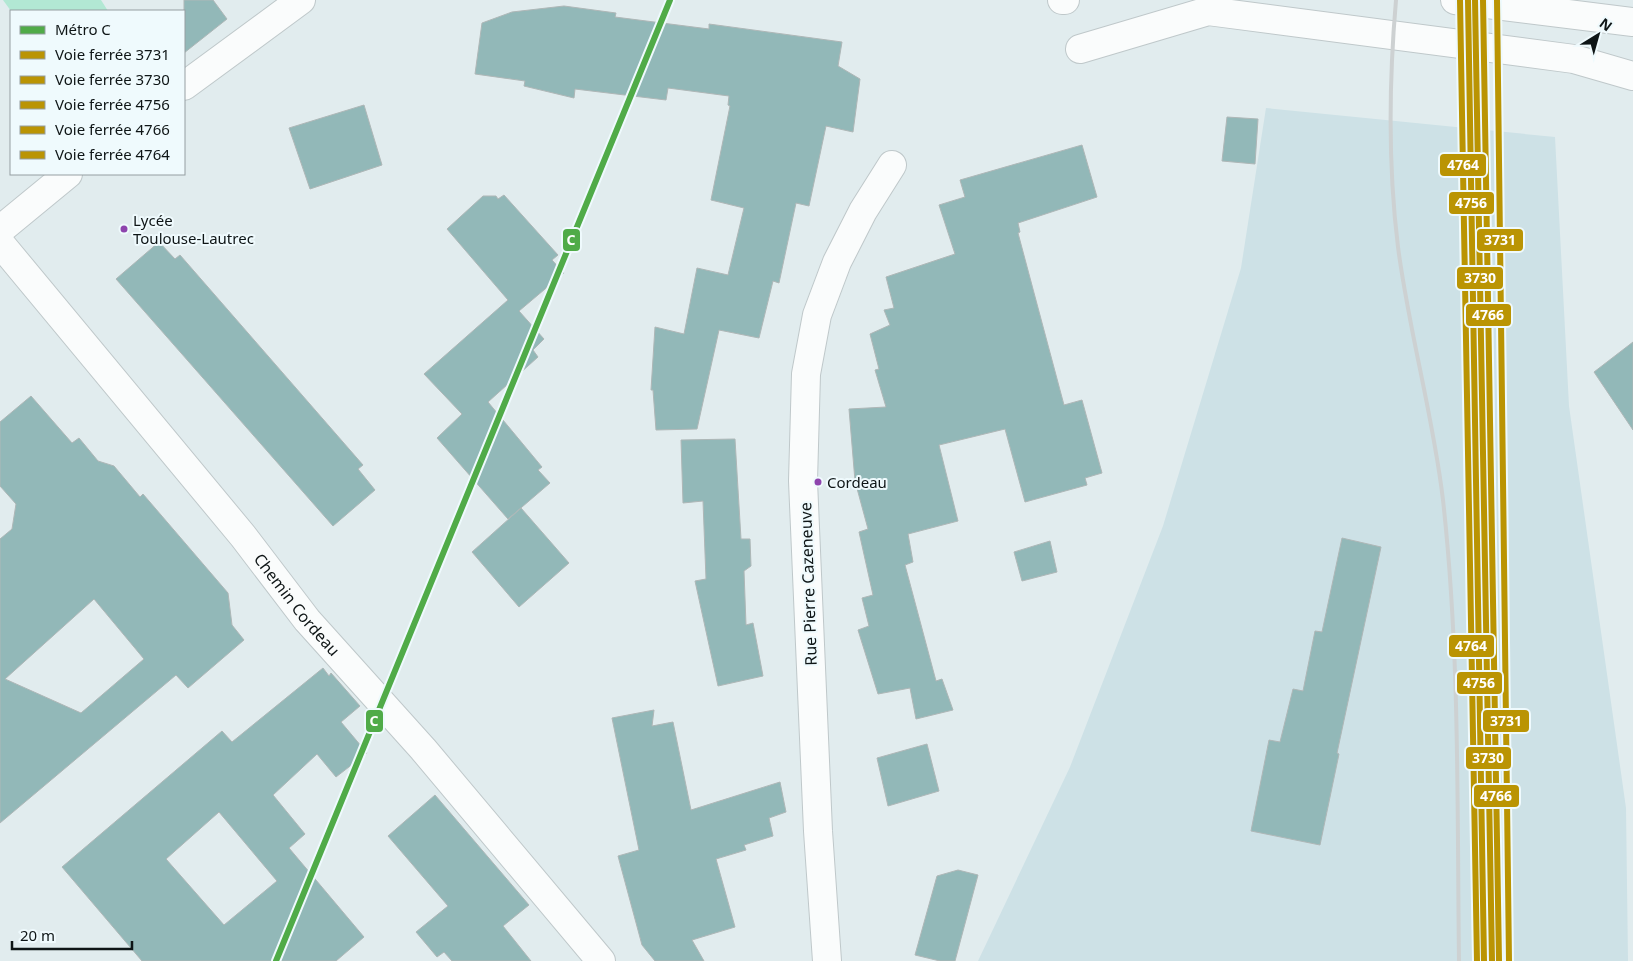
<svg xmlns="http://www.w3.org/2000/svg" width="1633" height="961" font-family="'Noto Sans',sans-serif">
  <rect width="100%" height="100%" fill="#e1ecee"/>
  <!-- built -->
  <path fill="#cde1e6" d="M1266,108L1555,137L1569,406L1626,808L1628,961H978L1070,767L1163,526L1241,268Z"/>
  <!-- green -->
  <path fill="#b2e8d4" d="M3,0H101L108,11H11Z"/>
  <!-- building -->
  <g fill="#92b8b8" stroke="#aeb7b7" fill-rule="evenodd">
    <path d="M184,0H213L227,19L184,53Z"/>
    <path d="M564,6L616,13L615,17L709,29V24L842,42L838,66L860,79L853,132L826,126L809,206L796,203L779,283L773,281L759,338L719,330L697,429L656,430L653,390H651L655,327L684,334L697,268L728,275L744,208L711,200L730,106L728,105L729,96L668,88L666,100L575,89L574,98L524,86L525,81L475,74L482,23L512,12Z"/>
    <path d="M364,105L382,165L310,189L289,128Z"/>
    <path d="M1227,117L1258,119L1255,164L1222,161Z"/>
    <path d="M1082,145L1097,197L1018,223L1020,232L1018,233L1064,405L1082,400L1102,473L1085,478L1087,485L1025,502L1005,429L939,445L958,521L908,534L913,562L905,565L936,681L942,679L953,710L916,719L910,688L878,694L858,630L869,626L862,598L873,595L859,532L868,529L855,481L849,409L886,407L875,370L879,369L870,334L890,325L884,310L894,308L886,277L955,254L939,205L965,197L960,180Z"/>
    <path d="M504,195L558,255L552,260L564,273L519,311L544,339L533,350L538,357L488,402L542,467L538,470L550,483L508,519L437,438L462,414L424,374L508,300L447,229L483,196H496L498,199Z"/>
    <path d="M159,242L175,259L180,255L363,465L358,469L375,490L333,526L116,279Z"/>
    <path d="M1633,342V430L1594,372Z"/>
    <path d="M31,396L72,443L79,438L98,461L114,466L140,497L143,494L228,593L232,625L244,640L188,688L176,675L0,823V539L12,529L16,504L0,486V422ZM94,599L144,659L81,713L5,679Z"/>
    <path d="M735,439L741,539H750L751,566L744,571L746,625L753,623L763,676L718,686L695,581L706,579L703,501L683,503L681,440Z"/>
    <path d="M521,508L569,563L519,607L472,552Z"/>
    <path d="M1342,538L1381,547L1337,753L1339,754L1320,845L1251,831L1269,740L1280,742L1293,689L1303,691L1315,631L1322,632Z"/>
    <path d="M1050,541L1057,572L1022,581L1014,552Z"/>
    <path d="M323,668L329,676L331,673L360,706L341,722L367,753L336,777L317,754L273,795L305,834L289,848L364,937L336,961H142L62,867L222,731L232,742ZM219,812L277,881L224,925L166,859Z"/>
    <path d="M654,710L652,726L673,722L691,810L780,782L786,812L769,818L773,836L744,845L746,850L716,859L735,927L692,940L704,961H655L642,945L618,856L639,850L612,718Z"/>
    <path d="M927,744L939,791L888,806L877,758Z"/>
    <path d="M435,795L529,905L503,926L531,961H452L444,952L437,957L416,932L448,906L388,836Z"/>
    <path d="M958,870L978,875L955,961H940L915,955L937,876Z"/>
  </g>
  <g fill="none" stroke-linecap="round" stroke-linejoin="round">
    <defs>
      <g id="minor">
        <path id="s1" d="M0,243L243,536L307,620L423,749L601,961"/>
      </g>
      <g id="tertiary">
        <path d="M1062,0H1065"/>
        <path d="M1455,0L1633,22"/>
        <path d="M1080,49L1208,11L1574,59L1633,76"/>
        <path d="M184,86L301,0"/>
        <path d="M0,230L68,174"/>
        <path d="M827,961L818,831L803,481L806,374L817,315L837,262L863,211L892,165"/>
      </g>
    </defs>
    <!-- minor casing -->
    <use href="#minor" stroke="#bfc8ca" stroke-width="30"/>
    <!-- tertiary casing -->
    <use href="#tertiary" stroke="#bfc8ca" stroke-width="30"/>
    <!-- minor -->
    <use href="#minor" stroke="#fafcfc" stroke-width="28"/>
    <!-- tertiary -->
    <use href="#tertiary" stroke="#fafcfc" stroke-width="28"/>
    <!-- rail -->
    <path stroke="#cdd1d2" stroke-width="4" d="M1396,0C1389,81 1388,166 1398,247C1409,332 1433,415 1443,500C1460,653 1457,808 1459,961"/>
    <defs>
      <path id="rail-1" d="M1497,0L1509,961"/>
      <path id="rail-2" d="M1475,0L1492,961"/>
      <path id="rail-3" d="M1468,0L1484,961"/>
      <path id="rail-4" d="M1483,0L1499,961"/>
      <path id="rail-5" d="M1460,0L1477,961"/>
    </defs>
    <!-- rail-1 casing -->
    <use href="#rail-1" stroke="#effafd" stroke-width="10"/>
    <!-- rail-2 casing -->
    <use href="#rail-2" stroke="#effafd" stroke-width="10"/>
    <!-- rail-3 casing -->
    <use href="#rail-3" stroke="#effafd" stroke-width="10"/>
    <!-- rail-4 casing -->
    <use href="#rail-4" stroke="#effafd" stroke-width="10"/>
    <!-- rail-5 casing -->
    <use href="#rail-5" stroke="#effafd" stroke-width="10"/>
    <!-- rail-1 -->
    <use href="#rail-1" stroke="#ba9403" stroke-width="6"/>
    <!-- rail-2 -->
    <use href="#rail-2" stroke="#ba9403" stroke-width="6"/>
    <!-- rail-3 -->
    <use href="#rail-3" stroke="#ba9403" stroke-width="6"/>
    <!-- rail-4 -->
    <use href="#rail-4" stroke="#ba9403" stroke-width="6"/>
    <!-- rail-5 -->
    <use href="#rail-5" stroke="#ba9403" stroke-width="6"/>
    <defs>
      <path id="metro-1" d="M276,961L670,0"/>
    </defs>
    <!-- metro-1 casing -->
    <use href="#metro-1" stroke="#effafd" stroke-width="10"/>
    <!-- metro-1 -->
    <use href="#metro-1" stroke="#50ab48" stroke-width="6"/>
  </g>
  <!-- markers -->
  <g fill="#8e44ad" stroke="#effafd" stroke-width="2">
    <circle cx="124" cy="229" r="4.5"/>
    <circle cx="818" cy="482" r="4.5"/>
  </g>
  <g text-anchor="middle" stroke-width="4" stroke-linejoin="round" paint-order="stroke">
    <!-- bus labels -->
    <g font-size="15" fill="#0e1516" stroke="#effafd" text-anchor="start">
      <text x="133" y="226">Lycée<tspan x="133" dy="18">Toulouse-Lautrec</tspan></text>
      <text x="827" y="488">Cordeau</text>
    </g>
    <!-- street labels -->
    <g font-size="16" fill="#0e1516" stroke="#effafd">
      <text transform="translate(808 584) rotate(-92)" y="6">Rue Pierre Cazeneuve</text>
      <text dy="6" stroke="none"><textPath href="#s1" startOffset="468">Chemin Cordeau</textPath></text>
    </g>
  </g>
  <g stroke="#effafd" stroke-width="2">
    <rect x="1439" y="153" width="48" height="24" rx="5" fill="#ba9403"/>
    <rect x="1448" y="191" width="47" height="24" rx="5" fill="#ba9403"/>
    <rect x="1476" y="228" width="48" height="24" rx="5" fill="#ba9403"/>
    <rect x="562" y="228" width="19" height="24" rx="5" fill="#50ab48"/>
    <rect x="1456" y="266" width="48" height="24" rx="5" fill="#ba9403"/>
    <rect x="1465" y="303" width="47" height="24" rx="5" fill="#ba9403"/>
    <rect x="1448" y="634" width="47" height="24" rx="5" fill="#ba9403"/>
    <rect x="1456" y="671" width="47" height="24" rx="5" fill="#ba9403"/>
    <rect x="365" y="709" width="19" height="24" rx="5" fill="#50ab48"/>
    <rect x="1482" y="709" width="48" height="24" rx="5" fill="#ba9403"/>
    <rect x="1465" y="746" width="47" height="24" rx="5" fill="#ba9403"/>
    <rect x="1473" y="784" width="47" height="24" rx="5" fill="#ba9403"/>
  </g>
  <g font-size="14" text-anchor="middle" font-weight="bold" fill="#fff">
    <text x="1463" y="170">4764</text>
    <text x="1471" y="208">4756</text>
    <text x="1500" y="245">3731</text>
    <text x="571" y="245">C</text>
    <text x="1480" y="283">3730</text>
    <text x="1488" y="320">4766</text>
    <text x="1471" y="651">4764</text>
    <text x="1479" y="688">4756</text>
    <text x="374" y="726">C</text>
    <text x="1506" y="726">3731</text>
    <text x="1488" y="763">3730</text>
    <text x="1496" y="801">4766</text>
  </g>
  <!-- legend -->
  <rect x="10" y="10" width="175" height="165" fill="#effafd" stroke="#959ea1"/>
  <rect x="20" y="26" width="25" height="8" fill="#50ab48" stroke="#959ea1"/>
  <text x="55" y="35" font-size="15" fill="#0e1516">Métro C</text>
  <rect x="20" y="51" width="25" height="8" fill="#ba9403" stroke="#959ea1"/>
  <text x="55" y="60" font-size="15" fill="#0e1516">Voie ferrée 3731</text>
  <rect x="20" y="76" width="25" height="8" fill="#ba9403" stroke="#959ea1"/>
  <text x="55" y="85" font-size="15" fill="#0e1516">Voie ferrée 3730</text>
  <rect x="20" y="101" width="25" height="8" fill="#ba9403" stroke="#959ea1"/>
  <text x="55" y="110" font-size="15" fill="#0e1516">Voie ferrée 4756</text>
  <rect x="20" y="126" width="25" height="8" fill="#ba9403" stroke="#959ea1"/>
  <text x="55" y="135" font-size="15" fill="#0e1516">Voie ferrée 4766</text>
  <rect x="20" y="151" width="25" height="8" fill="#ba9403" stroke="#959ea1"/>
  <text x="55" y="160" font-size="15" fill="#0e1516">Voie ferrée 4764</text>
  <!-- north arrow -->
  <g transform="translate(1598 35) rotate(37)" stroke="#effafd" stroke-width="4" paint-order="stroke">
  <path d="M0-4L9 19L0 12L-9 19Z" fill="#0e1516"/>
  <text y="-8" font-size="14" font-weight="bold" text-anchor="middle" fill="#0e1516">N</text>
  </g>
  <!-- scale -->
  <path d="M12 941v8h120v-8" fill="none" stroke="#0e1516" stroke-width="2.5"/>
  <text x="20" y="941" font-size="15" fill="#0e1516" stroke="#effafd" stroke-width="4" paint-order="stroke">20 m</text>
</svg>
